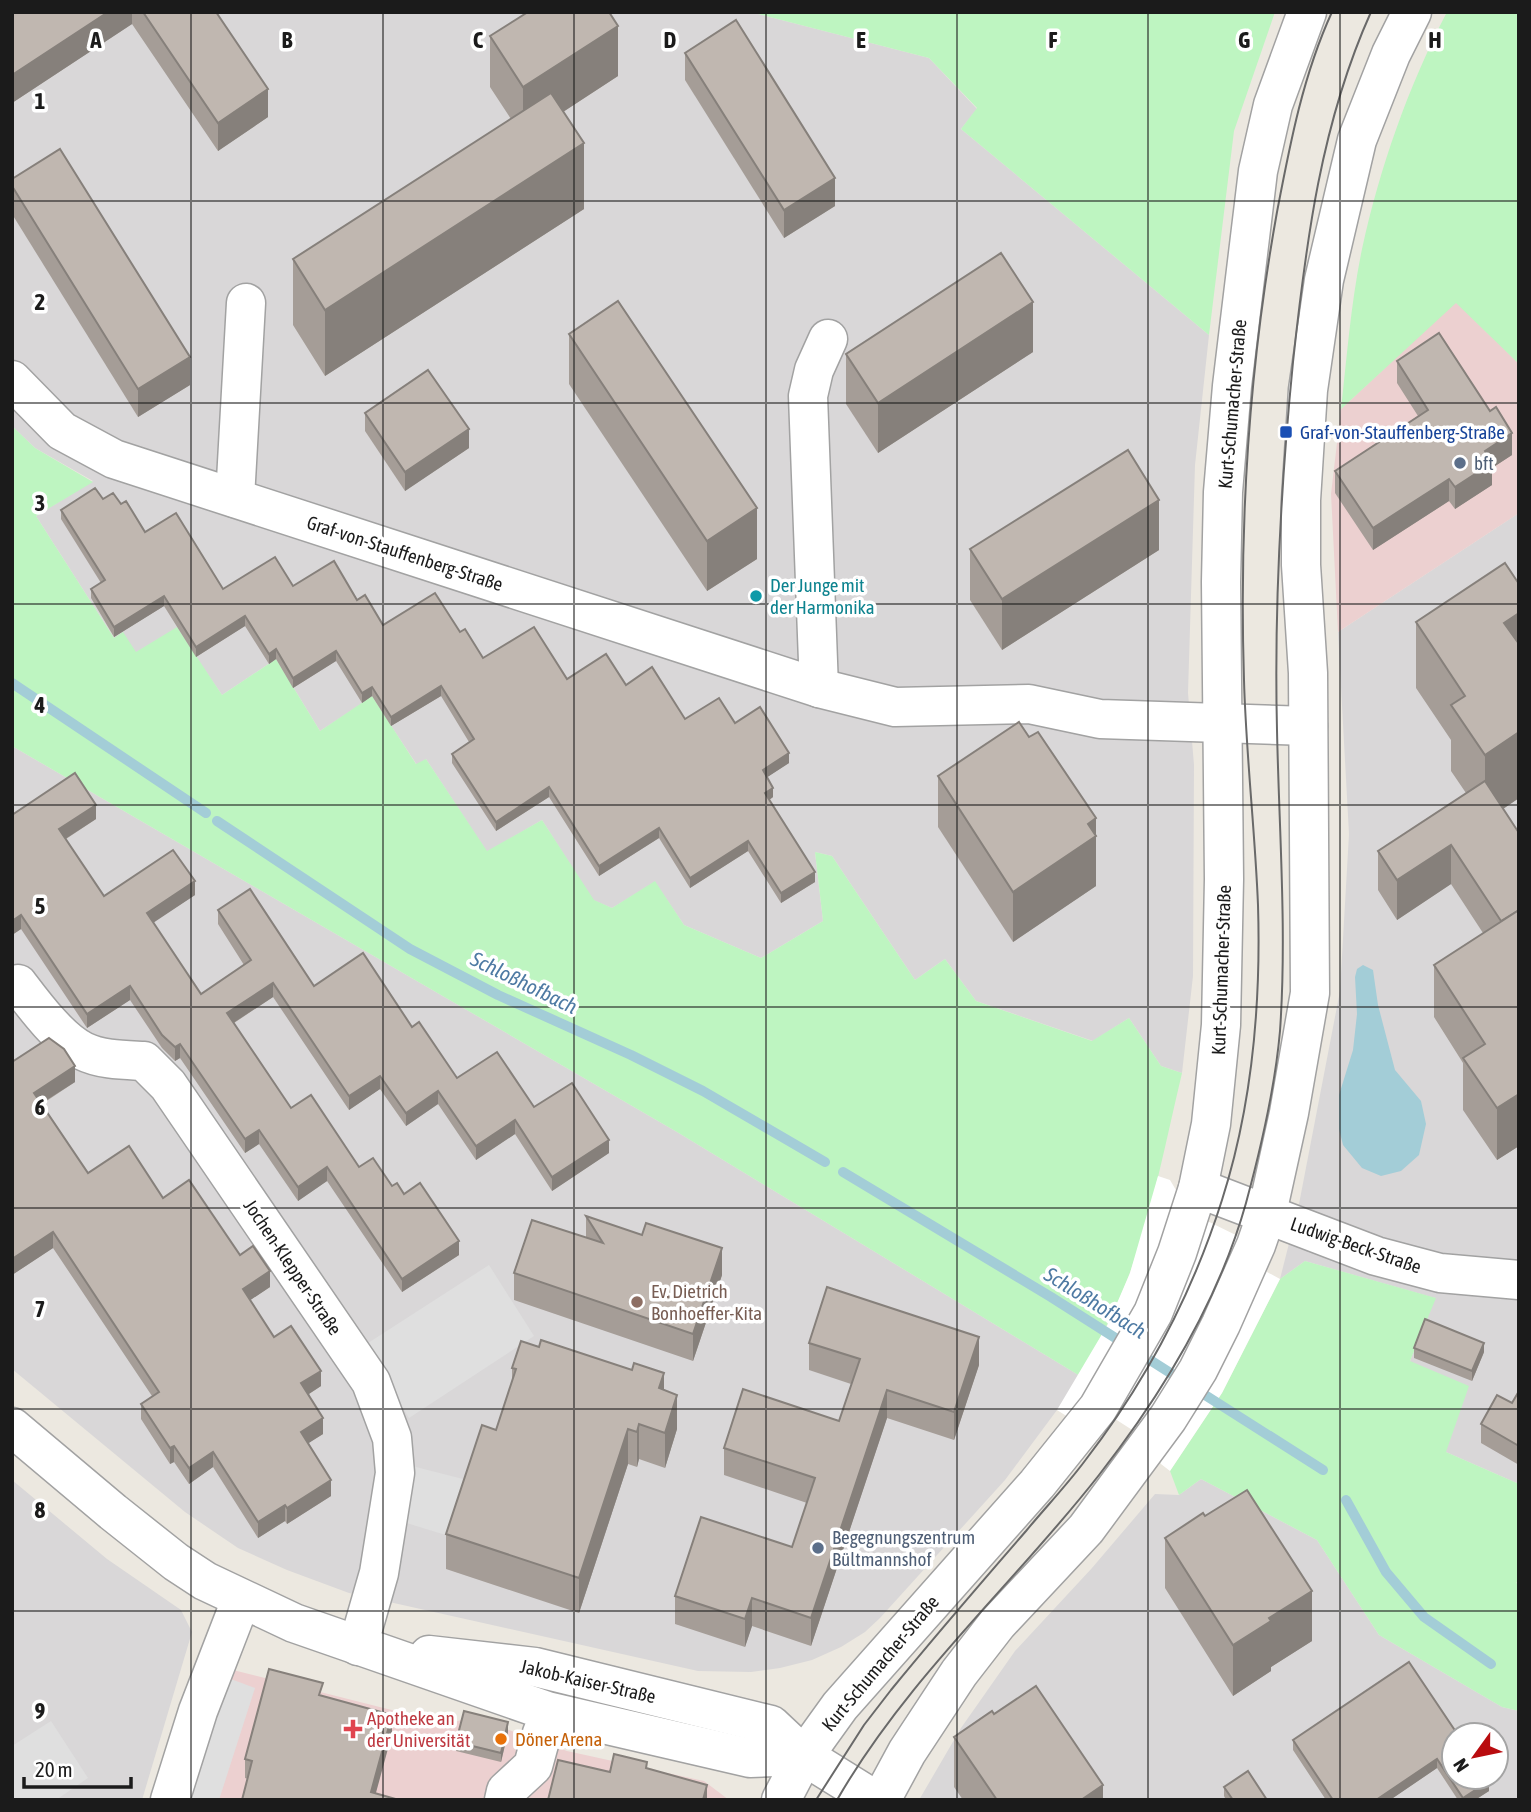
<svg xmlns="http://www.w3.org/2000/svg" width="1531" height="1812" font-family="'Asap Condensed',sans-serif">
  <rect width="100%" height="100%" fill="#ece8e0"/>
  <!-- residential -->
  <g fill="#d9d7d8" fill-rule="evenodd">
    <path d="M12,12H750L929,58L977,109L961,129L1209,335L1195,465L1188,693L1194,765L1193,976L1182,1073L1161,1066L1129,1018L1093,1041L976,1001L945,959L915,980L832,856L815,852L823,921L761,958L684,925L655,882L612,908L593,900L542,820L487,852L426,759L417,765L372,697L320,731L276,659L222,695L196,657L136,653L114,638L36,516L93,481L35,448L12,426Z"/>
    <path d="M1519,513V1484L1446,1452L1410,1361L1435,1298L1305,1261L1280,1279L1299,1204L1340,991L1349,834L1338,632Z"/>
    <path d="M12,746L677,1132L1080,1376L1057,1410L1005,1480L880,1618L865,1632L841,1647L812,1660L780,1668L751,1672L698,1671L349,1593L287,1570L238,1548L185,1512L12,1369Z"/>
    <path d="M1201,1479L1317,1540L1379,1635L1502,1707L1519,1711V1800H919L961,1728L1015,1651L1092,1568L1155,1494L1179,1495ZM1454,1735H1496V1777H1454Z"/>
    <path d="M12,1480L107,1559L181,1610L192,1632L142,1800H12Z"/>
  </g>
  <!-- commercial -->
  <g fill="#ecd0d0">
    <path d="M1456,302L1519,364V513L1338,632L1331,494L1341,409Z"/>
    <path d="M229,1669L447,1724L465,1719L509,1730L567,1751L704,1781L729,1800H185Z"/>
  </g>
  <!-- park -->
  <g fill="#bef5c1">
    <path d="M750,12H1275L1234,131L1209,335L961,129L977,108L929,58Z"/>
    <path d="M1447,12H1519V364L1456,303L1341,409C1347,356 1351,302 1362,249C1380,167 1408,87 1447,12Z"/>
    <path d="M12,426L35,448L93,482L36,516L114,638L123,632L136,652L177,627L222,695L276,659L320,731L372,696L416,764L426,759L487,851L542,820L594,900L612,908L655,881L684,925L761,958L823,921L815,852L832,856L915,980L945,959L976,1001L1092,1041L1129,1018L1161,1066L1182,1073C1166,1140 1153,1211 1129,1275C1116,1310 1098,1343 1080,1376L677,1132L12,746Z"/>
    <path d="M1305,1261L1436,1298L1410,1361L1469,1386L1446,1452L1519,1484V1580L1516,1583L1519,1584V1711L1502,1707L1379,1635L1317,1540L1201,1479L1179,1495L1170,1471L1222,1393L1280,1279Z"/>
  </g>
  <!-- parking -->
  <g fill="#dfdfdf">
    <path d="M489,1265L534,1336L409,1418L365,1345Z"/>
    <path d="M408,1465L463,1479L449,1536L400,1521Z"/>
    <path d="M228,1678L255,1688L219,1800H189Z"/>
    <path d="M51,1721L88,1778L56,1800H12V1746Z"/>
  </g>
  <!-- water -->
  <path fill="#a3cdd7" d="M1363,965L1373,970L1378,1005L1395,1070L1421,1101L1426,1124L1419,1155L1401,1171L1381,1176L1362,1168L1343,1145L1339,1129V1095L1353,1050L1357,1014L1355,977L1357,969Z"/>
  <!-- pier -->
  <path fill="#fff" d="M1158,1176L1170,1180L1189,1212L1256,1245L1267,1272L1280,1279L1222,1393L1170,1471L1161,1464L1151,1442L1098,1408L1068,1417L1057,1410L1108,1324L1130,1273Z"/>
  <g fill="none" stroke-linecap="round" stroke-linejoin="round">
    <!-- stream -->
    <g stroke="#a3cdd7" stroke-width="10">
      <path d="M12,683L206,813"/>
      <path d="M217,821L410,949L498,995L631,1055L703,1091L825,1162"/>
      <path d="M843,1172L1051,1297L1323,1470"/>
      <path d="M1346,1500L1386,1572L1424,1617L1491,1664"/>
    </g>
    <defs>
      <g id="minor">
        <path d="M12,380L62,431L114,459L819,688L895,707L1029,704L1100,719L1308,726"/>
        <path d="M235,498L246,303"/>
        <path d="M819,688L808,396L814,370L828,339"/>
        <path d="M18,984C34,1005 59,1039 83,1051C101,1060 124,1060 144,1061L168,1085L371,1382L392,1438L395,1473L379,1573L358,1646"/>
        <path d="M1198,1188L1376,1256L1440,1273L1519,1280"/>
        <path d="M12,1427L113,1512L176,1562L205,1581L294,1623L547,1711L750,1758L804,1756"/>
        <path d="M429,1655L535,1667L771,1725L804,1756L875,1800"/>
        <path d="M170,1800L198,1711L241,1600"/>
        <path d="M504,1800L506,1791L533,1766L542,1733"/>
        <path d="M781,1800L804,1756L840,1706L1037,1484L1098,1408L1153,1313L1177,1253L1198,1188L1211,1124L1221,1025L1224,879L1221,582L1223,492L1232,386L1258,171L1273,105L1307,12"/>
        <path d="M881,1800L907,1752L959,1673L997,1624L1086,1529L1168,1418L1198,1370L1221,1324L1256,1245L1267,1213L1289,1113L1310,993L1308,673L1301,565V500L1308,390L1324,280L1357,140L1391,54L1412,12"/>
      </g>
    </defs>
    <!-- minor casing -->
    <use href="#minor" stroke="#a2a2a2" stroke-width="41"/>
    <!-- minor -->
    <use href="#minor" stroke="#fff" stroke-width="38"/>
    <!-- tram -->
    <g stroke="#696969" stroke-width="2">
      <path d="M816,1800L864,1725L891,1690C935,1636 980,1584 1026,1531C1045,1508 1066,1486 1084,1462C1145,1383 1192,1295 1222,1200C1252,1106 1261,1003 1258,905C1255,830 1246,755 1244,680C1239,523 1249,367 1277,212C1290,144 1303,75 1332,12"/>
      <path d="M837,1800C907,1678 1014,1584 1099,1475C1163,1393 1218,1303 1246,1203C1261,1148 1275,1088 1280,1031C1287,931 1279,830 1277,730C1274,607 1281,484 1293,362C1306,242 1321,123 1371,12"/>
    </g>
  </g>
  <!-- wall -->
  <g fill="#a59d97">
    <path d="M12,12H216L268,117L218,151L132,24L12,103Z"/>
    <path d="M490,36L618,76L563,112L584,209L325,376L293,325V259L511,119L490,87Z"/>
    <path d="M685,53L835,206L784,238L685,80Z"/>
    <path d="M12,179L190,385L138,417L12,214Z"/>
    <path d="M569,334L757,559L707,591L569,384Z"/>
    <path d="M1033,352L878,453L846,404V354Z"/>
    <path d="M1397,361L1512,455L1492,468V485L1455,509L1449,501L1373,550L1335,493V471L1418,416L1397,383Z"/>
    <path d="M365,413L469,448L405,491L365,431Z"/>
    <path d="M103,499L121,504L145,532L223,589L293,586L357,600L383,625L460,632L483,658L567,679L626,685L685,719L735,723L789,763L767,777L773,797L769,800L815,882L781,903L748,851L690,888L659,838L599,876L549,797L496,831L452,763V754L469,742L441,696L391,726L372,696L362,703L336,661L293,688L276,659L269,664L245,626L196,657L164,606L114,637L91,598V589L101,583L61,519V510Z"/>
    <path d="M970,549L1159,550L1002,650L970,600Z"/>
    <path d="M1519,584V798L1503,809L1519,833V1146L1497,1160L1463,1110V1063L1434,1017V965L1483,933L1451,884L1397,920L1378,890V851L1466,793L1451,771V740L1416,688V622Z"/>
    <path d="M938,776L1096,869V886L1013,942L938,827Z"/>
    <path d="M12,815L96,819L66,839L104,896L195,895L153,922L201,994L244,965L218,924V910L314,986L412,1027L457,1078L534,1107L609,1153L552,1191L515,1134L476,1160L438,1104L406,1126L380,1089L349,1110L273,997L234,1023L291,1108L359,1167L404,1194L459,1255L402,1292L327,1181L298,1201L259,1144L245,1153L180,1058L175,1061L162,1048L130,1000L87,1028L21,929L12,935Z"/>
    <path d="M12,1062L75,1082L42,1104L88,1173L163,1198L240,1255L270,1287L250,1300L274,1337L321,1386L309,1394L323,1434L308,1443L331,1496L287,1524L285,1521L258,1538L213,1467L189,1484L174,1462L170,1464L141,1419V1404L152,1396L53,1248L12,1275Z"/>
    <path d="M586,1216L722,1275L693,1361L514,1300V1273L586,1237Z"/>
    <path d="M809,1343L979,1365L954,1440L887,1418L811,1646L752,1626L745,1647L675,1624V1596L792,1547L807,1503L724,1475V1448L839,1421L851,1384L809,1370Z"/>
    <path d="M1414,1348L1484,1352L1472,1381L1414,1358Z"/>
    <path d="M512,1368L664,1390L677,1429L665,1468L639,1459L637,1467L628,1464L579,1613L446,1569V1534L496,1430L512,1382Z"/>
    <path d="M1519,1391V1465L1481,1443V1424L1512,1403Z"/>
    <path d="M1165,1538L1312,1641L1271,1667V1671L1233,1696L1165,1588Z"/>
    <path d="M1409,1662L1489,1791L1475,1800H1458L1437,1768L1390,1800H1326L1293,1750V1740Z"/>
    <path d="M323,1696L392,1734L248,1779L245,1778V1759Z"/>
    <path d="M994,1714L1103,1800H963L954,1787V1737Z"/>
    <path d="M508,1732L501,1762L456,1751V1742Z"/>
    <path d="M1224,1787L1267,1800H1226L1224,1796Z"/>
  </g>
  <!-- shaded-wall -->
  <g fill="#86807b">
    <path d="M108,12H132V24L12,103V75Z"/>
    <path d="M618,26V76L523,138V87Z"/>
    <path d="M268,89V117L218,151V123Z"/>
    <path d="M584,143V209L325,376V310Z"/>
    <path d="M835,178V206L784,238V210Z"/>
    <path d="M1033,302V352L878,453V403Z"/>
    <path d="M190,357V385L138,417V389Z"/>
    <path d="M469,429V448L405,491V472Z"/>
    <path d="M1512,433V455L1492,468V485L1455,509V487L1485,451Z"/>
    <path d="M1449,479V501L1373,550V528Z"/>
    <path d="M1159,500V550L1002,650V599Z"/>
    <path d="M757,508V559L707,591V541Z"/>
    <path d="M164,596V606L114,637V627Z"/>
    <path d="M1519,613V679L1504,623Z"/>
    <path d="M245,616V626L196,657V647Z"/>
    <path d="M276,649V659L269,664V654Z"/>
    <path d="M336,651V661L293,688V678Z"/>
    <path d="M441,686V696L391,726V717Z"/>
    <path d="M372,687V696L362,703V693Z"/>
    <path d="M1519,732V798L1485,821V755Z"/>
    <path d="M789,753V763L763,780V770Z"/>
    <path d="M549,787V797L496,831V822Z"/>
    <path d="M773,788V797L765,803V793Z"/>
    <path d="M96,805V819L59,843V829Z"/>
    <path d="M1096,818V886L1013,942V892L1088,824Z"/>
    <path d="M659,828V838L599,876V866Z"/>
    <path d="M748,841V851L690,888V878Z"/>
    <path d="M1451,845V884L1397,920V880Z"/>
    <path d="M815,872V882L781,903V893Z"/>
    <path d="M195,881V895L147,927V913Z"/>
    <path d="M21,915V929L12,935V921Z"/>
    <path d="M273,983V997L227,1027V1013Z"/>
    <path d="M130,986V1000L87,1028V1014Z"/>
    <path d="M180,1044V1058L175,1061V1047Z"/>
    <path d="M75,1066V1082L34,1108V1093Z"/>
    <path d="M380,1076V1089L349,1110V1096Z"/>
    <path d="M438,1091V1104L406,1126V1113Z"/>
    <path d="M1519,1094V1146L1497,1160V1108Z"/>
    <path d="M515,1120V1134L476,1160V1146Z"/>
    <path d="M259,1130V1144L245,1153V1139Z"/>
    <path d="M609,1140V1153L552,1191V1177Z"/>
    <path d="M327,1167V1181L298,1201V1187Z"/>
    <path d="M53,1232V1248L12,1275V1259Z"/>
    <path d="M459,1241V1255L402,1292V1279Z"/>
    <path d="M722,1248V1275L693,1361V1334Z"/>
    <path d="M270,1271V1287L243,1305V1289Z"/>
    <path d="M979,1337V1365L954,1440V1412Z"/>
    <path d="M1484,1343V1352L1472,1381V1371Z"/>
    <path d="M321,1371V1386L301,1399V1383Z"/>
    <path d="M664,1373V1408L659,1388Z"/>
    <path d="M887,1390V1418L811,1646V1618Z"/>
    <path d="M677,1395V1429L665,1468V1433Z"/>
    <path d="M323,1418V1434L301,1448V1432Z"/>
    <path d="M639,1424V1459L637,1467V1432Z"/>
    <path d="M628,1429V1464L579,1613V1578Z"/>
    <path d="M174,1446V1462L170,1464V1448Z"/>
    <path d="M213,1452V1467L189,1484V1468Z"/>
    <path d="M331,1480V1496L287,1524V1508Z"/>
    <path d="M285,1505V1521L258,1538V1522Z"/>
    <path d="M1312,1591V1641L1271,1667V1671L1233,1696V1645L1269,1618Z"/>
    <path d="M752,1598V1626L745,1647V1619Z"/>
    <path d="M392,1715V1734L374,1800L371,1792Z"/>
    <path d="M508,1722V1732L501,1762V1753Z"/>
    <path d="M1437,1759V1768L1390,1800H1376Z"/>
    <path d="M1489,1781V1791L1475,1800H1463V1798Z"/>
    <path d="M707,1785V1800H703Z"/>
    <path d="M1103,1785V1800H1081Z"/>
  </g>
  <!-- building -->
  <g fill="#c0b7b0" stroke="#86807b" stroke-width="2">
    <path d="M12,12H108L12,75Z"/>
    <path d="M143,12H216L268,89L218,123Z"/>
    <path d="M528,12H609L618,26L523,87L490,36Z"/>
    <path d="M736,20L835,178L784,210L685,53Z"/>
    <path d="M551,93L584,143L325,310L293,259Z"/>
    <path d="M60,149L190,357L138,389L12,186V179Z"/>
    <path d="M1001,253L1033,302L878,403L846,354Z"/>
    <path d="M618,301L757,508L707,541L569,334Z"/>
    <path d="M1439,333L1490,411L1496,407L1512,433L1485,451L1492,463L1455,487L1449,479L1373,528L1335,471L1428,410L1397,361Z"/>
    <path d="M428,370L469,429L405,472L365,413Z"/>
    <path d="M1128,450L1159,500L1002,599L970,549Z"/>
    <path d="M95,488L103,499L113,493L121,504L126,501L145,532L176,513L223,589L275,557L293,586L334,561L357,600L365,595L383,625L435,593L460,632L465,629L483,658L534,627L567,679L606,654L626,685L652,667L685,719L719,698L735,723L760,707L789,753L763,770L773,788L765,793L815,872L781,893L748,841L690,878L659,828L599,866L549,787L496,822L452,754L474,739L441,686L391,717L372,687L362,693L336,651L293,678L276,649L269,654L245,616L196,647L164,596L114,627L91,589L105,580L61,510Z"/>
    <path d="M1505,563L1519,584V613L1504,623L1519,644V732L1485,755L1451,705L1465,696L1416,622Z"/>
    <path d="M1019,722L1029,737L1038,732L1096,818L1088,824L1096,836L1013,892L938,776Z"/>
    <path d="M75,773L96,805L59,829L104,896L173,850L195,881L147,913L201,994L251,960L218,910L250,889L314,986L363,953L412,1027L419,1022L457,1078L497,1052L534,1107L572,1083L609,1140L552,1177L515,1120L476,1146L438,1091L406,1113L380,1076L349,1096L273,983L227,1013L291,1108L311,1095L359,1167L373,1158L392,1186L397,1183L404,1194L420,1183L459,1241L402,1279L327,1167L298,1187L259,1130L245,1139L180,1044L175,1047L162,1035L130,986L87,1014L21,915L12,921V815Z"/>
    <path d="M1485,781L1519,833V910L1501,921L1451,845L1397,880L1378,851Z"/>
    <path d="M1519,910V1094L1497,1108L1463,1058L1485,1044L1434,965Z"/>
    <path d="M49,1038L64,1049L75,1066L34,1093L88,1173L129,1146L163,1198L189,1180L240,1255L253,1246L270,1271L243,1289L274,1337L291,1326L321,1371L301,1383L323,1418L301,1432L331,1480L287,1508L285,1505L258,1522L213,1452L189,1468L174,1446L170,1448L141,1404L159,1392L53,1232L12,1259V1062Z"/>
    <path d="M586,1216L642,1235L646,1223L722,1248L693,1334L514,1273L532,1220L603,1243Z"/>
    <path d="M827,1287L979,1337L954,1412L887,1390L811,1618L752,1598L745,1619L675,1596L701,1517L792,1547L815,1478L724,1448L743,1389L839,1421L860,1359L809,1343Z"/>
    <path d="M1425,1319L1484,1343L1472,1371L1414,1348Z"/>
    <path d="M541,1340L632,1370L634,1363L664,1373L659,1388L677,1395L665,1433L639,1424L637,1432L628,1429L579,1578L446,1534L482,1425L496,1430L516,1369L512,1368L521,1341L539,1347Z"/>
    <path d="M1519,1391V1446L1481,1424L1497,1395L1512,1403Z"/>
    <path d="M1247,1490L1312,1591L1269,1618L1271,1621L1233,1645L1165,1538L1203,1513L1205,1516Z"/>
    <path d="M1409,1662L1458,1735H1454V1777H1486L1489,1781L1463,1798L1437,1759L1376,1800H1333L1293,1740Z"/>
    <path d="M269,1669L323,1683L319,1695L392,1715L371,1792L399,1800H242L252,1761L245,1759Z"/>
    <path d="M1036,1686L1103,1785L1081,1800H997L954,1737L992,1711L994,1714Z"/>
    <path d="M464,1711L508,1722L501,1753L456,1742Z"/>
    <path d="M614,1754L647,1762L646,1768L707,1785L703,1800H548L558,1760L610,1772Z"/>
    <path d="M1248,1771L1267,1800H1233L1224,1787Z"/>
  </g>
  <!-- grid -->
  <path fill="none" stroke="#1b1b1b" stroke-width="2" stroke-opacity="0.55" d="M191,12V1800M383,12V1800M574,12V1800M766,12V1800M957,12V1800M1148,12V1800M1340,12V1800M12,201H1519M12,403H1519M12,604H1519M12,805H1519M12,1007H1519M12,1208H1519M12,1409H1519M12,1611H1519"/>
  <!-- markers -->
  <rect fill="#1a4fb4" stroke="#fff" stroke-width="2.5" x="1279" y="425" width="14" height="14" rx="3.5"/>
  <g fill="#5c6f8a" stroke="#fff" stroke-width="2.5">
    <circle cx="1460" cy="463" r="7"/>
    <circle cx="818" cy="1548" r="7"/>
  </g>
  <circle fill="#0f9aa8" stroke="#fff" stroke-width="2.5" cx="756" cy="596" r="7"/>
  <circle fill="#8d6e63" stroke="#fff" stroke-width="2.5" cx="637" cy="1302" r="7"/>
  <path fill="#e0444e" stroke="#fff" stroke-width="2.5" d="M349.5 1718.5h7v7h7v7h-7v7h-7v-7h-7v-7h7z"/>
  <circle fill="#e8710a" stroke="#fff" stroke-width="2.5" cx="501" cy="1739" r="7"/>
  <g text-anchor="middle" stroke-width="7" stroke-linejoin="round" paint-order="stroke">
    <!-- street labels -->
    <g font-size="19" fill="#1b1b1b" stroke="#fff">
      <text transform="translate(1232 404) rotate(-85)" y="7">Kurt-Schumacher-Straße</text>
      <text transform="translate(405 553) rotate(18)" y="7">Graf-von-Stauffenberg-Straße</text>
      <text transform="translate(1221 970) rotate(-88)" y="7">Kurt-Schumacher-Straße</text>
      <text transform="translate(1356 1245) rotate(19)" y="7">Ludwig-Beck-Straße</text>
      <text transform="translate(293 1267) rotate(56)" y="7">Jochen-Klepper-Straße</text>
      <text transform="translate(880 1663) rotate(-50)" y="7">Kurt-Schumacher-Straße</text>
      <text transform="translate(588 1681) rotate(13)" y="7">Jakob-Kaiser-Straße</text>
    </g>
    <!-- transit labels -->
    <g font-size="19" fill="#164399" stroke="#fff" text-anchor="start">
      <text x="1300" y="439">Graf-von-Stauffenberg-Straße</text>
    </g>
    <!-- service labels -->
    <g font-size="19" fill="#4e5e75" stroke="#fff" text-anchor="start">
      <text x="1474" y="470">bft</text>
      <text x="832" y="1544">Begegnungszentrum<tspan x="832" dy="22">Bültmannshof</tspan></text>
    </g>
    <!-- culture labels -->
    <g font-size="19" fill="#0d838f" stroke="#fff" text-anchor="start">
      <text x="770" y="592">Der Junge mit<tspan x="770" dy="22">der Harmonika</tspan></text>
    </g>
    <!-- education labels -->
    <g font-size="19" fill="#785e54" stroke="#fff" text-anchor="start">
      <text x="651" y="1298">Ev. Dietrich<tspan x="651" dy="22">Bonhoeffer-Kita</tspan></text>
    </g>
    <!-- health labels -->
    <g font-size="19" fill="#be3a42" stroke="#fff" text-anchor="start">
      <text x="367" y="1725">Apotheke an<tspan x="367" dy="22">der Universität</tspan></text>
    </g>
    <!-- food labels -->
    <g font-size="19" fill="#c56008" stroke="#fff" text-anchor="start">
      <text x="515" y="1746">Döner Arena</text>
    </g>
    <!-- water labels -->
    <g font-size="21" font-style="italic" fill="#4e7aa3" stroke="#fff">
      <text transform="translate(524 983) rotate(26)" y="7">Schloßhofbach</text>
      <text transform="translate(1095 1303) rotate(32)" y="7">Schloßhofbach</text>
    </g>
  </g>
  <g font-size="23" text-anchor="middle" font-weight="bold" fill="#1b1b1b" stroke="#fff" stroke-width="7" stroke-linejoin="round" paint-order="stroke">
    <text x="96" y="48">A</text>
    <text x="287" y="48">B</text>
    <text x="478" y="48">C</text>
    <text x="670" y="48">D</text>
    <text x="861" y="48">E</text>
    <text x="1053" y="48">F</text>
    <text x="1244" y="48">G</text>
    <text x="1435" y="48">H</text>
    <text x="40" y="109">1</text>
    <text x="40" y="310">2</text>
    <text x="40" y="511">3</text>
    <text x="40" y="713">4</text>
    <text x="40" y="914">5</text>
    <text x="40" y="1115">6</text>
    <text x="40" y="1317">7</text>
    <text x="40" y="1518">8</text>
    <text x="40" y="1719">9</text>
  </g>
  <!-- border -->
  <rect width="1531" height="1812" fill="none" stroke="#1b1b1b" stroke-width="28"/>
  <!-- north arrow -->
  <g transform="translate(1475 1756) rotate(237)"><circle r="33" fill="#ffffff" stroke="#a4a4a4" stroke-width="2"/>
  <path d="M0-5L12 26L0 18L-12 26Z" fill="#b90c0f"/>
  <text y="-10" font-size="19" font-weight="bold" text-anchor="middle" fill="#1b1b1b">N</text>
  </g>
  <!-- scale -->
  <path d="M24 1777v10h107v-10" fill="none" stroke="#1b1b1b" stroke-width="3.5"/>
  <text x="35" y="1777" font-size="21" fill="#1b1b1b" stroke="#ffffff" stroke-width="5" paint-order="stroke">20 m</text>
</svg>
